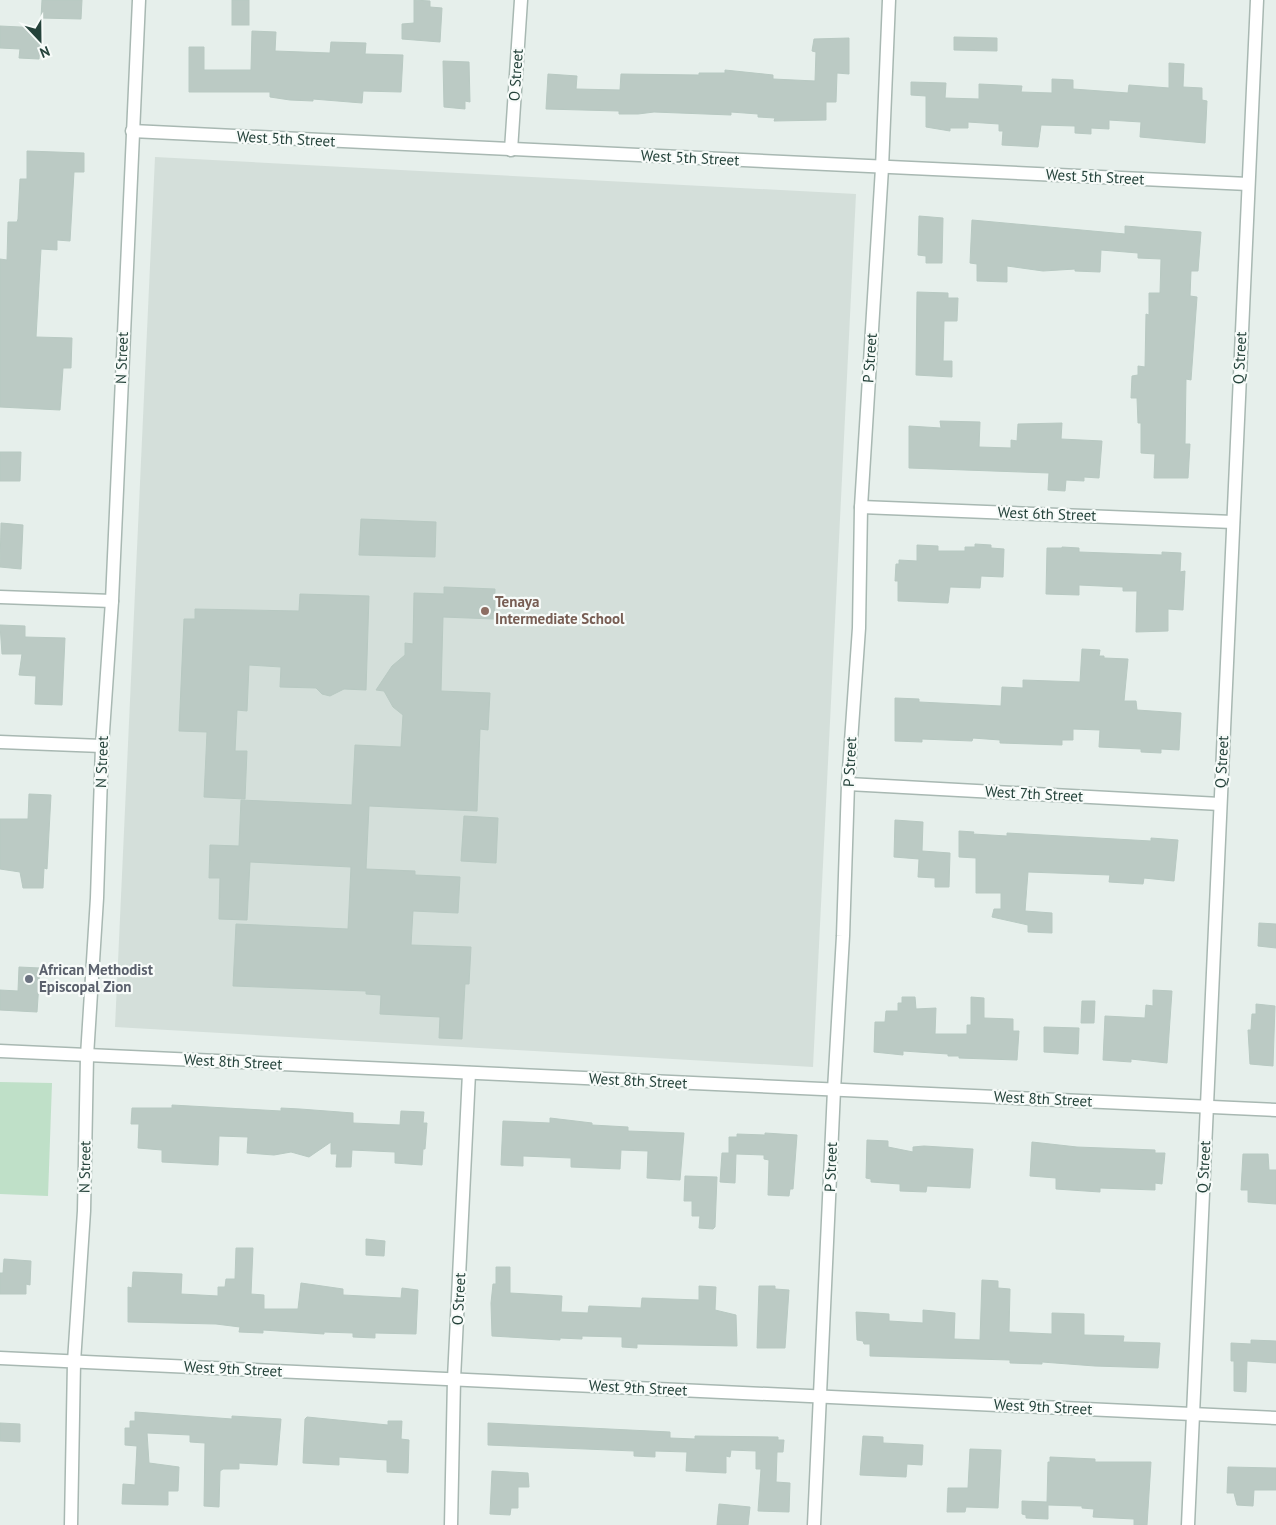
<svg xmlns="http://www.w3.org/2000/svg" width="1276" height="1525" font-family="'PT Sans',sans-serif">
  <rect width="100%" height="100%" fill="#e6efeb"/>
  <!-- built -->
  <path fill="#d4dfda" d="M155,157L856,194L813,1067L115,1027Z"/>
  <!-- green -->
  <path fill="#bfe0c8" d="M0,1082L52,1083L48,1196L0,1194Z"/>
  <!-- building -->
  <g fill="#bbcac4" stroke="#b8c9c2">
    <path d="M42,0H82L81,19L41,18Z"/>
    <rect x="232" y="0" width="17" height="25"/>
    <path d="M414,0L430,1V7L442,8L440,42L402,39V24L414,23Z"/>
    <path d="M0,26L41,28L39,59L19,58L20,49L0,48Z"/>
    <path d="M252,31L276,32L275,51L330,53L331,42L366,43L365,54L403,55L401,92L363,91L362,103L313,99V101L290,100L270,97V92H189V47H204V70H251Z"/>
    <path d="M954,37L997,38V51L954,50Z"/>
    <path d="M849,38V74L837,73L836,102H826V120L774,121L775,118L758,117V114L731,112V115L654,112L638,114H619V111L546,109L548,74L577,76L576,89L620,90L621,74L699,75V73H725V70L773,75V79L815,81L816,52L812,51L814,39Z"/>
    <path d="M443,61L469,62L470,102L465,101V109L444,107Z"/>
    <path d="M1169,63L1184,64L1183,87L1202,88V100L1207,101L1205,143L1140,137L1141,122L1109,120V129L1091,128V134L1075,133V126L1041,125L1038,147L1002,145L1003,131H999V124L968,122V128H950V131L926,127V96L911,95V82L946,83L945,98L979,99V84L1022,86L1021,92L1052,93V79L1073,80V89L1128,93L1129,85L1169,88Z"/>
    <path d="M27,151L84,153V172H74L70,241L57,240V250L41,249L36,337L72,338L71,368H63L60,410L0,407V259L7,260L8,222H17L18,219L20,179H27Z"/>
    <path d="M919,216L943,218L942,263H926V256L918,255Z"/>
    <path d="M972,220L1125,234V226L1201,232L1198,271H1191L1190,296L1197,297L1191,380L1186,379L1185,444H1190L1188,478H1154L1155,454L1141,453V423H1138L1137,398H1131L1132,376L1138,375V366L1145,367L1146,314L1149,315V293H1160L1161,259L1138,258V253L1101,250L1100,272L1075,271V269L1043,271L1007,266V282L977,281V264L970,263Z"/>
    <path d="M917,292L948,293V298H958L957,321H944L943,361H952V377L916,375Z"/>
    <path d="M940,421L980,422L979,447L1011,448V440L1017,441L1018,424L1062,423L1061,439L1102,441L1099,478L1084,477V481L1066,480L1065,491L1048,490L1049,473L909,468V426L941,428Z"/>
    <path d="M0,452H21L20,481H0Z"/>
    <path d="M361,519L436,522L435,557L359,555Z"/>
    <path d="M1,523L23,525L21,569L0,567Z"/>
    <path d="M975,544L991,545V548L1004,549L1003,577L981,576L980,588L950,587L948,603L898,601V581H895L896,564H899V560L917,561V545L938,546V551H965V547H975Z"/>
    <path d="M1062,547L1079,548V552L1162,555V552L1181,553L1180,572L1185,571L1183,610L1168,609V631L1136,632L1137,591H1123V587L1079,585V595L1046,594L1047,548H1062Z"/>
    <path d="M444,587L495,589L494,619L443,617L441,691L490,693L488,730L480,729L477,811L369,806L366,869L415,871V875L460,877L458,913L413,911L411,945L471,947L469,984H465L462,1039L439,1038L440,1017L380,1014L381,995L366,994V991L233,986L236,924L348,929L351,867L250,862L247,920L219,919L220,878H209L210,845L239,846L241,800L352,805L355,745L401,747L403,715L393,707L384,691L376,690L392,666L405,655V643L413,644L414,593L444,594Z"/>
    <path d="M300,594L369,596L366,690L344,689L330,696L322,694L316,688L280,687L281,667L249,665L247,711L237,710L235,751H247L245,799L204,797L207,732L179,731L184,619H195V609L299,611Z"/>
    <path d="M0,625L25,626V637L65,638L62,705L35,704L36,676L19,675L22,654H2Z"/>
    <path d="M1082,649L1100,650L1099,656H1104V658L1128,659L1124,701H1136L1137,710L1181,713L1179,750L1161,749V753L1141,752V749L1099,747L1100,730L1073,729V740H1062V745L1000,743V740L973,738L972,741L922,739V742L895,741V698L919,699V702L1001,706L1002,687L1023,688V680L1080,682Z"/>
    <path d="M29,794L51,795L47,869L44,868L43,888H23L20,872L0,869V819H28Z"/>
    <path d="M464,816L498,818L496,863L461,861Z"/>
    <path d="M895,820L923,822L922,851L950,853L949,887H935V878L918,877L919,859L894,857Z"/>
    <path d="M959,831L974,832L973,834L1007,836V833L1151,841V838L1178,840L1174,881L1144,878L1143,884L1109,882L1110,875L1028,872L1025,911L1052,913V933L1028,932V925L992,917L994,909H1001V893H976V858L959,857Z"/>
    <path d="M1259,923L1276,924V948L1258,946Z"/>
    <path d="M19,967L40,968L37,1012L0,1010V990L18,991Z"/>
    <path d="M1153,990L1172,991L1167,1063L1131,1059V1062L1103,1060L1105,1016L1145,1018L1146,1005L1153,1006Z"/>
    <path d="M902,997H915L916,1009L936,1008L935,1034H967V1025H971V997L984,998V1018L1013,1019V1031H1019L1017,1060L959,1058V1056H948V1054L903,1051V1055L874,1052L875,1022H885L886,1011H898V1003H902Z"/>
    <path d="M1082,1001H1095L1094,1023H1081Z"/>
    <path d="M1256,1004L1275,1006L1273,1066L1250,1064L1248,1030H1251L1252,1014H1256Z"/>
    <path d="M1044,1027L1079,1028L1078,1054L1044,1052Z"/>
    <path d="M172,1105L281,1111V1108L300,1109L353,1113V1123L400,1125L401,1111L424,1112L423,1123H427L425,1149H423L422,1165L395,1163V1152L352,1150L351,1167H336L337,1154H331V1142L309,1157L291,1152L274,1155L247,1153L248,1137L219,1136L218,1165L162,1162V1150L138,1148L139,1124H131L132,1108H172Z"/>
    <path d="M550,1118L592,1123V1125L628,1127V1131L684,1133L680,1180L647,1178L648,1151L621,1150L620,1169L571,1167V1158L523,1156V1166L501,1165L503,1121L550,1123Z"/>
    <path d="M765,1133L797,1135L793,1189H790L789,1196L768,1195L769,1160L764,1159V1155L736,1154L735,1183L720,1182L722,1153H729V1137H737V1134L765,1135Z"/>
    <path d="M867,1140L888,1141V1147L913,1152V1147L924,1146L973,1149L970,1188L927,1186L926,1192L900,1191V1184L871,1182V1179L866,1178Z"/>
    <path d="M1032,1142L1077,1147L1155,1150V1153H1165L1162,1184L1155,1183V1190L1100,1188V1192L1056,1189V1178L1030,1176Z"/>
    <path d="M1243,1154H1268L1269,1170H1276V1204L1248,1202V1190H1241Z"/>
    <path d="M685,1176L717,1177L715,1227L713,1229L699,1228L700,1216H692V1201H684Z"/>
    <path d="M366,1239L385,1241L384,1256L366,1255Z"/>
    <path d="M236,1248H253L251,1294L264,1295V1309H298L301,1283L343,1289V1295L401,1298L402,1288L418,1290L416,1334L375,1333V1338L353,1337V1333L324,1332V1334L263,1330V1333L239,1332L240,1327L216,1324L128,1322V1287L132,1288L133,1272L182,1274L181,1294L218,1296V1287H225L226,1279H235Z"/>
    <path d="M4,1259L31,1261L30,1285L26,1284V1294H0V1273H3Z"/>
    <path d="M496,1267H510V1293L562,1296L561,1312L588,1313L589,1306L641,1308L642,1298L699,1300V1286L716,1287L715,1310L736,1315L737,1346L637,1344V1348L622,1347V1337L582,1336V1339L560,1338V1340L492,1336L491,1303L493,1284H496Z"/>
    <path d="M982,1280L998,1281V1288L1010,1289L1009,1332L1052,1334V1313L1084,1314V1335L1124,1336L1123,1342L1160,1343L1158,1368L1095,1366L1042,1362V1364L1010,1363V1360L870,1356V1344H864L863,1341L857,1340L856,1312L889,1314V1321L923,1323V1310L955,1313L954,1339L980,1340Z"/>
    <path d="M759,1286H775V1289L789,1290L785,1348H757Z"/>
    <path d="M1251,1340L1276,1341V1363L1247,1361L1246,1392L1234,1391V1361H1231V1343L1251,1344Z"/>
    <path d="M135,1412L232,1419V1416L281,1419L277,1465L239,1463V1469H223L220,1471L219,1507L204,1506L205,1443L190,1442V1435L147,1433L149,1463L179,1467L178,1491H168V1505L122,1504L123,1484L135,1485L137,1446L125,1445V1428H130V1421H135Z"/>
    <path d="M307,1417L388,1425V1421H402L401,1439L409,1440L408,1473L387,1472V1460L339,1457V1465L303,1463L305,1419Z"/>
    <path d="M0,1423L20,1424V1442L0,1441Z"/>
    <path d="M488,1423L670,1432V1438L695,1439V1436L778,1437V1440H784L783,1452H777L776,1482L790,1483L789,1512L758,1511L761,1469H756V1451L731,1450L730,1457L726,1456V1473L686,1471L687,1452L655,1451V1457L634,1456V1451L488,1445Z"/>
    <path d="M863,1436L883,1437V1443L923,1445L922,1465L907,1464L906,1477L860,1475Z"/>
    <path d="M970,1449L1001,1450L998,1508L966,1507L965,1512H947L948,1488H968Z"/>
    <path d="M1050,1457L1095,1459V1462H1151L1147,1525H1134V1519L1093,1517L1094,1509L1082,1508V1506L1048,1505V1519L1026,1518V1515L1022,1514V1501L1047,1502L1048,1462H1050Z"/>
    <path d="M1228,1467L1276,1468V1490H1254L1253,1506L1237,1505L1234,1493H1227Z"/>
    <path d="M492,1471L528,1473L529,1487H518V1508H511L510,1515L490,1514Z"/>
    <path d="M719,1504L750,1507L748,1525H717Z"/>
  </g>
  <g fill="none" stroke-linecap="round" stroke-linejoin="round">
    <defs>
      <g id="minor">
        <path d="M132,131L1248,184"/>
        <path d="M511,150L521,0"/>
        <path d="M861,507L1233,522"/>
        <path d="M0,597L112,601"/>
        <path d="M0,742L102,746"/>
        <path d="M848,784L1220,804"/>
        <path d="M0,1051L1276,1110"/>
        <path d="M0,1358L1276,1418"/>
        <path d="M71,1525L74,1362L84,1211L87,1056L97,898L102,746L112,601L139,0"/>
        <path d="M451,1525L454,1379L469,1073"/>
        <path d="M814,1525L834,1090L843,936L848,784L859,628L861,507L882,168L889,0"/>
        <path d="M1188,1525L1257,0"/>
      </g>
    </defs>
    <!-- minor casing -->
    <use href="#minor" stroke="#a8b8b2" stroke-width="15"/>
    <!-- minor -->
    <use href="#minor" stroke="#fff" stroke-width="12"/>
  </g>
  <!-- markers -->
  <circle fill="#8d6e63" stroke="#f7fbf9" stroke-width="2" cx="485" cy="611" r="5"/>
  <circle fill="#6b7280" stroke="#f7fbf9" stroke-width="2" cx="29" cy="979" r="5"/>
  <g text-anchor="middle" stroke-width="4.5" stroke-linejoin="round" paint-order="stroke">
    <!-- street labels -->
    <g font-size="15" fill="#24423a" stroke="#f7fbf9">
      <text transform="translate(516 75) rotate(-86)" y="5">O Street</text>
      <text transform="translate(286 139) rotate(3)" y="5">West 5th Street</text>
      <text transform="translate(690 158) rotate(3)" y="5">West 5th Street</text>
      <text transform="translate(1095 177) rotate(3)" y="5">West 5th Street</text>
      <text transform="translate(122 358) rotate(-88)" y="5">N Street</text>
      <text transform="translate(870 358) rotate(-86)" y="5">P Street</text>
      <text transform="translate(1240 358) rotate(-87)" y="5">Q Street</text>
      <text transform="translate(1047 514) rotate(2)" y="5">West 6th Street</text>
      <text transform="translate(102 762) rotate(-88)" y="5">N Street</text>
      <text transform="translate(850 762) rotate(-87)" y="5">P Street</text>
      <text transform="translate(1222 762) rotate(-87)" y="5">Q Street</text>
      <text transform="translate(1034 794) rotate(3)" y="5">West 7th Street</text>
      <text transform="translate(233 1062) rotate(3)" y="5">West 8th Street</text>
      <text transform="translate(638 1081) rotate(3)" y="5">West 8th Street</text>
      <text transform="translate(1043 1099) rotate(3)" y="5">West 8th Street</text>
      <text transform="translate(85 1167) rotate(-89)" y="5">N Street</text>
      <text transform="translate(831 1167) rotate(-88)" y="5">P Street</text>
      <text transform="translate(1204 1167) rotate(-87)" y="5">Q Street</text>
      <text transform="translate(459 1299) rotate(-87)" y="5">O Street</text>
      <text transform="translate(233 1369) rotate(3)" y="5">West 9th Street</text>
      <text transform="translate(638 1388) rotate(3)" y="5">West 9th Street</text>
      <text transform="translate(1043 1407) rotate(3)" y="5">West 9th Street</text>
    </g>
    <!-- education labels -->
    <g font-size="15" font-weight="bold" fill="#785e54" stroke="#f7fbf9" text-anchor="start">
      <text x="495" y="607">Tenaya<tspan x="495" dy="17">Intermediate School</tspan></text>
    </g>
    <!-- worship labels -->
    <g font-size="15" font-weight="bold" fill="#5b616d" stroke="#f7fbf9" text-anchor="start">
      <text x="39" y="975">African Methodist<tspan x="39" dy="17">Episcopal Zion</tspan></text>
    </g>
  </g>
  <!-- north arrow -->
  <g transform="translate(40 40) rotate(158)" stroke="#f7fbf9" stroke-width="4" paint-order="stroke">
  <path d="M0-4L9 19L0 12L-9 19Z" fill="#24423a"/>
  <text y="-8" font-size="14" font-weight="bold" text-anchor="middle" fill="#24423a">N</text>
  </g>
</svg>
